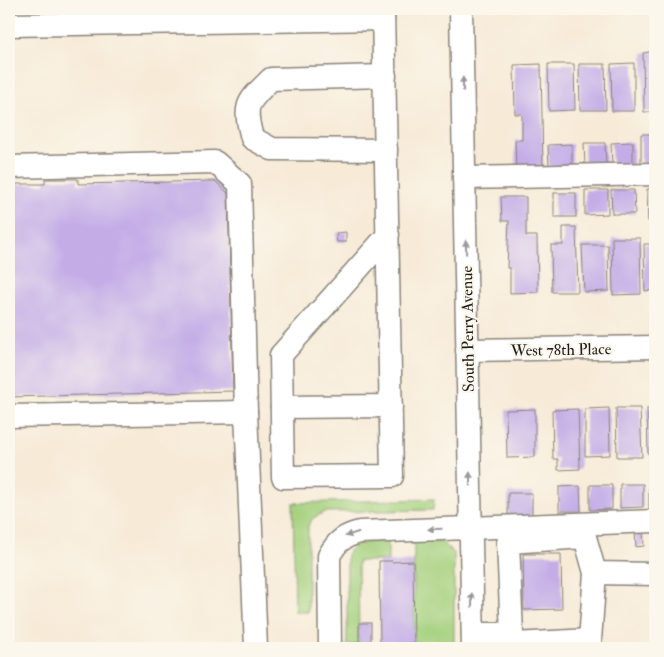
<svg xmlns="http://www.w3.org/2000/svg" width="664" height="657" font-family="'IM FELL Double Pica',serif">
  <rect width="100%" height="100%" fill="#fbf7ec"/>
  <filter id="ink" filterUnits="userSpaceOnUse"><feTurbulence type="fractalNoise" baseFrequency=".02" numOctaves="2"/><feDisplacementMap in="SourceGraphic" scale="10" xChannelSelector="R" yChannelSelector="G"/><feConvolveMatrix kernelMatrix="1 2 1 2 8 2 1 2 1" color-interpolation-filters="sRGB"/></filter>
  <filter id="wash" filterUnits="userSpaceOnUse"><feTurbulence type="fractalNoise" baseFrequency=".0096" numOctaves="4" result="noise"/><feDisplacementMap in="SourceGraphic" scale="20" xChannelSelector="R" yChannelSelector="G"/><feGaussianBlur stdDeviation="1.12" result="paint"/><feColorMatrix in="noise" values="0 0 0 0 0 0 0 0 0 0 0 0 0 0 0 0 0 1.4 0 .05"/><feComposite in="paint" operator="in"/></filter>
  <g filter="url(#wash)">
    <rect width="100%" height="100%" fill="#f7ebd8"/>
    <!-- green -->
    <g fill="#a4d07d" stroke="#60764c">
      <path d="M434,499L433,510L325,512L313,518L308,526V612H295L293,503Z"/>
      <path d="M388,542V561H358L359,644L347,645V555C354,539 373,543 388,542Z"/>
      <path d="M414,542H441L454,553V648H399V643H414Z"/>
      <path d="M392,643V648H371V644Z"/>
    </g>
    <g id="blocks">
      <!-- building -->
      <g fill="#c4ade7">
        <path d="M655,51V112H644L643,53Z"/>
        <path d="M634,63V111H612L611,64Z"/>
        <path d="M541,64L543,168L516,169L515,140H522V114H515L514,65Z"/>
        <path d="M548,64H574L575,110L549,111Z"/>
        <path d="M579,64H605L606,110H580Z"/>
        <path d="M641,134H655V164L641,165Z"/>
        <path d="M633,142V166L612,167L611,143Z"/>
        <path d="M584,143H605L606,167H585Z"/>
        <path d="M572,144V166L549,167L548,145Z"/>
        <path d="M45,179H78V184L215,181L228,193L233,391L9,397V184H45Z"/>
        <path d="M647,189H655V221H648Z"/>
        <path d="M585,190H608V214L585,215Z"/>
        <path d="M611,190H634L635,214H612Z"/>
        <rect x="554" y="193" width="22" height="24"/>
        <path d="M501,197H526V236H537L538,292L510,293V268H507L509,221H502Z"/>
        <path d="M563,227H576L578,292H552L551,245H563Z"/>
        <path d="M346,232V242H337L336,233Z"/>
        <path d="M612,238H640L641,294L613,295Z"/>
        <path d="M644,244H655V290L645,291Z"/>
        <path d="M582,245H608L609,291L584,292Z"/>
        <path d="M609,408L610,455L585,456V409Z"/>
        <path d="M616,408H640L642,457H617Z"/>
        <path d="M647,408H655V453L648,454Z"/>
        <path d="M535,409V457L507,458L506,410Z"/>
        <path d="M578,409L580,469L558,470V459H553L552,410Z"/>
        <path d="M620,484H643V507L620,508Z"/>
        <rect x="649" y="484" width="6" height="23"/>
        <path d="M590,485H612V509L590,510Z"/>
        <path d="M580,486L581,511H559V487Z"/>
        <path d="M508,493H532V515L508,517Z"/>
        <path d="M635,532H643L644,546L636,547Z"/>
        <path d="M523,554H561L562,609L524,610Z"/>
        <path d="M379,561H392V562L413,561L414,643L380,644Z"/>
        <rect x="359" y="623" width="12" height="21"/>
      </g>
    </g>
  </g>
  <g filter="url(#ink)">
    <use href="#blocks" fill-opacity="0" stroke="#8a847a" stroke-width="1"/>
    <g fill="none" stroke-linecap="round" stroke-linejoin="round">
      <defs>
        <g id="minor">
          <path d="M383,9L392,476L283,477L281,355L388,235"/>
          <path d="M461,9L473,648"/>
          <path d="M9,25L383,19"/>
          <path d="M385,76L271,79C247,103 243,104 252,138L272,149L386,150"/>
          <path d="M9,167L215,162L240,184L246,412"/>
          <path d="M464,178L655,174"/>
          <path d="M467,350L655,347"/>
          <path d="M282,407L391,406"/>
          <path d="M9,416L246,412L256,648"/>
          <path d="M473,634H512"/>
          <path d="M590,640L595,573"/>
          <path d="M330,648L329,556C337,541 344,536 360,532L655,521"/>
          <path d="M591,648L590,640L514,644L512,634L508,542L585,537L595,573L655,574"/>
        </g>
      </defs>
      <!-- minor casing -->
      <use href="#minor" stroke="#8a847a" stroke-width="25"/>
      <!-- path -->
      <g stroke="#8a847a" stroke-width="3" stroke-dasharray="1 4" stroke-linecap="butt">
        <path d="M396,643V648"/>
        <path d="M352,648H367L368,644"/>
      </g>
      <!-- minor -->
      <use href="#minor" stroke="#fff" stroke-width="22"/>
    </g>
    <!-- one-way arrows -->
    <defs><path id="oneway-solid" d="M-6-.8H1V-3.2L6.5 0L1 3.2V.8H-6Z" transform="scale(1.25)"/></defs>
    <g fill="#999">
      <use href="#oneway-solid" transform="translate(463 84) rotate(-91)"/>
      <use href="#oneway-solid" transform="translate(466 247) rotate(-91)"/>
      <use href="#oneway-solid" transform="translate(470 479) rotate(-91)"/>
      <use href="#oneway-solid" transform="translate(435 529) rotate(178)"/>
      <use href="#oneway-solid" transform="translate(352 534) rotate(162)"/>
      <use href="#oneway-solid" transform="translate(472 600) rotate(-91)"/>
    </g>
  </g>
  <g text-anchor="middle" stroke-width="4.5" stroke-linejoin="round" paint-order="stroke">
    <!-- street labels -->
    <g font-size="16" fill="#1c1c1c" stroke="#fbf7ec">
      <text transform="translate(467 329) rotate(-91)" y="6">South Perry Avenue</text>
      <text transform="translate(561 349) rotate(-1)" y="6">West 78th Place</text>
    </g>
  </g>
  <!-- margin -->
  <rect width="664" height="657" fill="none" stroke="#fbf7ec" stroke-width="30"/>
</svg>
